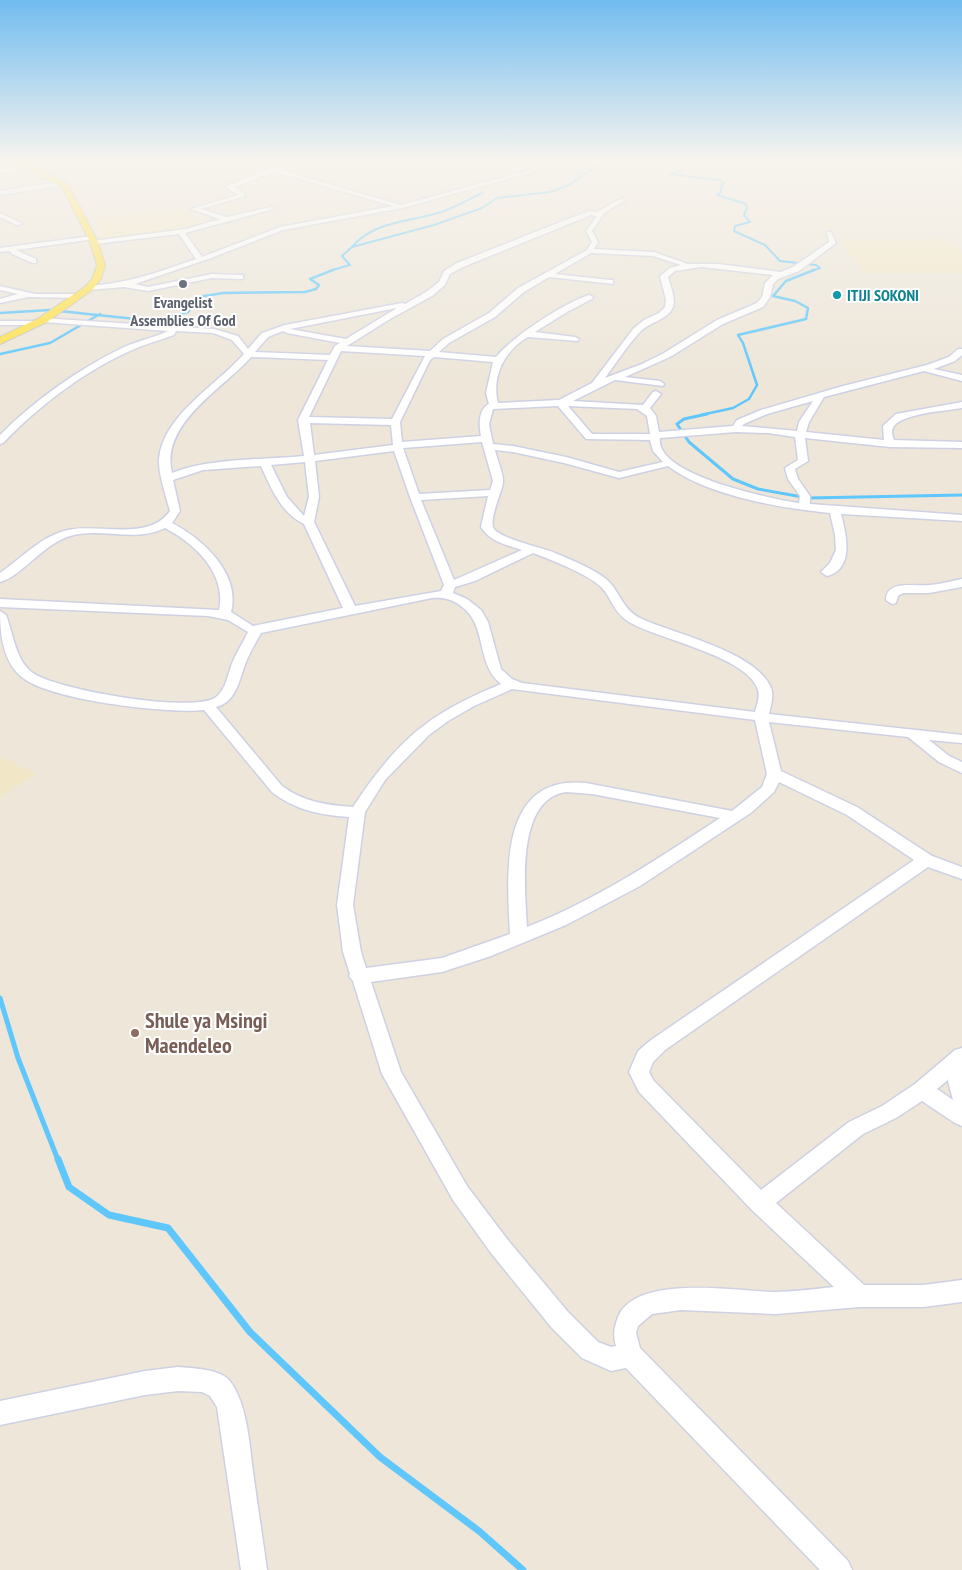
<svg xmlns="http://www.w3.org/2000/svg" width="962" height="1570" font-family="'PT Sans Narrow',sans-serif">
  <rect width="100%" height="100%" fill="#ede6d9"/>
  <!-- education -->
  <g fill="#f1e6c6">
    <path d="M187,209L201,230L103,239L94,218Z"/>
    <path d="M947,239L962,253V273H864L839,240Z"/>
    <path d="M0,756L36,774L0,797Z"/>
  </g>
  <!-- medical -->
  <path fill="#f5d5d5" d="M106,162L118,168H141L130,171L109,169L89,171L78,165Z"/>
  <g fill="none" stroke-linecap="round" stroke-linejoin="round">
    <!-- stream-far4 -->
    <g stroke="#5fc7fb" stroke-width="2">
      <path d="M684,160L680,171L669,174L719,180L724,183L721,186V192L717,195L746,204L747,208L744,215L750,222L735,226L734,231L765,245L780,261L816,265L820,268L811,271"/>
      <path d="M352,247C374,220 414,222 444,211C458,206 470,198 483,193"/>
      <path d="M329,271L350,265L342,256L352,247L434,225L482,208L497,198L550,192L569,185L602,163L611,160"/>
    </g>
    <!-- stream-far3 -->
    <g stroke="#5fc7fb" stroke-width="2.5">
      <path d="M0,313L50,310L145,320L165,318L188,312L199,297L223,293L305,292L316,289L319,285L310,279L333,270"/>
      <path d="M0,354L50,343L100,314"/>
      <path d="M701,415L733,408L749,399L757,385L743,343L738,335L806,319L808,308L795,301L773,296L786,281L814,270"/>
    </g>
    <!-- stream-far2 -->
    <path stroke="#5fc7fb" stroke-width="3" d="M707,414L684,419L677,424L689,442L733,479L758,489L808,498L962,495"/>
    <!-- stream-far1 -->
    <path stroke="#5fc7fb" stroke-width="5" d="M0,998L18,1058L58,1160"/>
    <!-- stream -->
    <path stroke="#5fc7fb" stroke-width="7" d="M58,1159L69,1187L109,1215L168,1228L250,1332L380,1457L479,1531L523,1570"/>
    <defs>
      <g id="minor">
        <path d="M300,160H309L281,170L401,205L523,172L552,160H560L527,174L402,208L283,230L211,258L135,284L148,287L212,274L240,275H243V279L212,278L148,291L124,287L89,290L85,288L89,286C130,283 158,272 196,259L179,234L94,244L92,243V241L186,229L220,219L191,209L238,195L227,188V186L260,172ZM275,172L393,206L280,227L202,257L185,233L274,209L271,207L227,217L201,209L245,196V194L234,187Z"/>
        <path d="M568,160H578L550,169L547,167Z"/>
        <path d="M30,166L28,169L0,173V169Z"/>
        <path d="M60,182L62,185L0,195V191Z"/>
        <path d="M622,198L624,201L604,213L592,231L598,242L594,249L654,252L688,264H719L781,272L793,267L829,242L827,232H831L836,243L799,271L778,279L773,284L770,297L763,307L723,324L670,357L625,377L660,381L664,384L663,386L615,380L573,401L643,405L653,392L656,391L661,394L650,408L656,416L659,432L733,426L737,420L761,410L843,386L927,365L949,357L958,349H962V355L955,361L934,369L962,375V381L924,371L824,397L809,422L806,432L884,440L883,426L896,414L962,402V408C946,411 904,413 894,426C891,430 892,435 894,440L962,442V448L890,447L805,438L808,461L795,469L798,479L810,496V504L962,515V521L841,514C846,533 855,569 827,576L821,572L830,563L836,550L835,535L830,513C781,508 708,496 668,466L619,478L564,463L513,452L495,450C497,460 504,474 503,483C501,494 490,517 493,527C496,538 544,548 555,553C569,559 602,572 611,584C621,596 624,610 640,618C673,634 756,651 771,688C774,696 771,705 769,714L962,735V743L929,740L949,756L962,762V773L939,762L908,737L769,722L781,771L857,807L932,856L962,867V879L928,867L665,1050L653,1062L649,1072L653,1080L761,1190L849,1122L882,1106L915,1084L955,1050L962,1048V1126L955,1123L922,1101L896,1118L863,1134L776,1203L864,1285H923L962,1280V1302L923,1307H860L776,1314L681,1310L652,1314L638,1326L636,1333L640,1348L848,1561L852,1570H820L626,1368L611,1371L582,1358L552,1328L491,1253L453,1200L382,1074L353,981L349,976L350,974L343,952L337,905L349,817C320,815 295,810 272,792L204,710C167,714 51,700 23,678C3,663 0,634 0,611L6,615C13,633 16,662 33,673C56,690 195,714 216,697C227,689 228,671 234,659C238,650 244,641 248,632L228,620L208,616L0,607V599L219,610C227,573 194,543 165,528C135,543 101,527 70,536C43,544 22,576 0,582V573C22,558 41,536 68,530C99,523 148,542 170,511C166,496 158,473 159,459C163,415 217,385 244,354L232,340L213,333L176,331L174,335C160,340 145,344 130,351C83,372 39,406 3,443L0,444V435C35,400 77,370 122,348C137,341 153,338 168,331L43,322L39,320L40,318L214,329L238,336L248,349L262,333L285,325L402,303L405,304L426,292L439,282L444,271L457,263L568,219L590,211L597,212ZM591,215L597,216L586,231L592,242L587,250L518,288L489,313L443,339L430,351L347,346L390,319L432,296L445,285L450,274L463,267ZM591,253L653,256L681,265L670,268L660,276L666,300L665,307L659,313L644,320L634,328L592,383L559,400L498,403C491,376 505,350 528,337L578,341L579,339L575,337L535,332L567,312L592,299L593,297L589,295C564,303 512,337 496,357L439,352L449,343L495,317L524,292L549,277L613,284V280H610L555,274ZM701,267L773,275L765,283L762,297L757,303L717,320L664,353L642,364L605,378C616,363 627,346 640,332C649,322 668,320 673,307C676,298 670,285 668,277L675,271ZM397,308L346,339L290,329ZM283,331L287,333L340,343L335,346L330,355L255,352L268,337ZM341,351L425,356L392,419L309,417ZM251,357L328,360L298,420L304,456C264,460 208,458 172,473C160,423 223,389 251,357ZM434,357L493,362L486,393L489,404C478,409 479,426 481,436L402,442L400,422L430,360ZM813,401L799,422L797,431L742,426L744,424L767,414ZM558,406L586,439L650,440L653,451L663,462L619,472L566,457L513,446L493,444L489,424L493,409ZM568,406L637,409L647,416L650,434H592ZM310,423L391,425L393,445L314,455ZM736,432L768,433L795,437L798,460L785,468L788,479L800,496L799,503C772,499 654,475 660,438ZM482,442L493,481L490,490L419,494L403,448ZM394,451L410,497L444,585L441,591L355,606L314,522L319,497L315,461ZM305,462L309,497L304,516L287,497L271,465ZM261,466C271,488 281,513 304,524L343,608L253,626L231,612C241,574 203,539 172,523L180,511L173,480L203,470ZM488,496L481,527C490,542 507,545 522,550L454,580L421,500ZM533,553C550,559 589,575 601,587C612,598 613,612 629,622C657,639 748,656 758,690C760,697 757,705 755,712L522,683L512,679L501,669L488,622L481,610L467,599L453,593L455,587L475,581ZM432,598C443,597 452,599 461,606C488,625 475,663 501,684C480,693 459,702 439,715C403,737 376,772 353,807C326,805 304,802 282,786L216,707C237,702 239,679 246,662C250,652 256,642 261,633ZM512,689L755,720L767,774L762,787L732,811L586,783C498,774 507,875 510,934L442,958L366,968L361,952L353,905L365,812L385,780L429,735L448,721L474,706ZM779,782L847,815L914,860L651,1040L638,1051L629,1072L639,1092L752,1210L834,1287C814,1289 793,1292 773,1292C735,1291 636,1274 618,1317C614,1328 613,1334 616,1346L611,1347L598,1342L568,1312L507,1239L467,1186L401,1072L371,982L442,972L491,956L566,925L640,886L752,812L774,792ZM566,792L592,794L720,818C658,859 596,900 527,927C525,891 515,799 566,792ZM949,1079L948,1081L953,1100L937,1089Z"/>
        <path d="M0,213L21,223L22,224L17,225L0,217Z"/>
        <path d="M92,236L94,237V239L16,250L36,259V263H33L12,254L10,251L0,252V248Z"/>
        <path d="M0,286L35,294H78L82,296L78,298L28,297L0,303V299L18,294L0,290Z"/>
        <path d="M0,321H37L41,323L37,325H0Z"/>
        <path d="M962,579V587L929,593H903L898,596L896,603L892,604L886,600C886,579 917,587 930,585C941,584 951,581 962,579Z"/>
        <path d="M178,1367C192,1368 219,1369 229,1380C248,1403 250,1450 254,1479C258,1509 263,1540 267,1570H241L217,1407L210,1396L202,1392L178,1391L145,1395L0,1425V1401L145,1371Z"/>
      </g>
      <path id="major" d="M2,160H13L36,166L68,184L98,242L105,265L101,279L92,290L47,322L0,344V337L39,318L86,286L92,279L97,265L90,242L62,187L30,170Z"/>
    </defs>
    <!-- minor casing -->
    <use href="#minor" stroke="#ced1e4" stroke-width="3"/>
    <!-- major casing -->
    <use href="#major" stroke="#c7c7c7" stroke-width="2"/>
    <!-- minor -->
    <use href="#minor" fill="#fff" fill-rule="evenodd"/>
    <!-- major -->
    <use href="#major" fill="#ffe14c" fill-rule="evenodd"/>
  </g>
  <!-- sky -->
  <linearGradient id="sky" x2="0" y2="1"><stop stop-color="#71bcf0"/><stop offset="0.42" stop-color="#f7f4ee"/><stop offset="1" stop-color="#f7f4ee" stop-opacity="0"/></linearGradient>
  <rect width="962" height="380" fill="url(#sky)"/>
  <!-- markers -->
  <circle fill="#6b7280" stroke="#fff" stroke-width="2" cx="183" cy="284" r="5"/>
  <circle fill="#0f9aa8" stroke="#fff" stroke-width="2" cx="837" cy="295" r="5"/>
  <circle fill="#8d6e63" stroke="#fff" stroke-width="2" cx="135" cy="1033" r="5"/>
  <g text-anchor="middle" stroke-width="4" stroke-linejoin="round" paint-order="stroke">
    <!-- far-culture labels -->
    <g font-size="16" font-weight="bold" fill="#0d838f" stroke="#fff" text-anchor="start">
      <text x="847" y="301">ITIJI SOKONI</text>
    </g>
    <!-- far-worship labels -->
    <g font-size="16" font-weight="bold" fill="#5b616d" stroke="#fff">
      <text x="183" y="308">Evangelist<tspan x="183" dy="18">Assemblies Of God</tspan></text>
    </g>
    <!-- near-education labels -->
    <g font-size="22" font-weight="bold" fill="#785e54" stroke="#fff" text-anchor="start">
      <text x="145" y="1028">Shule ya Msingi<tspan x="145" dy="25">Maendeleo</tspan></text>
    </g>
  </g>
</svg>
